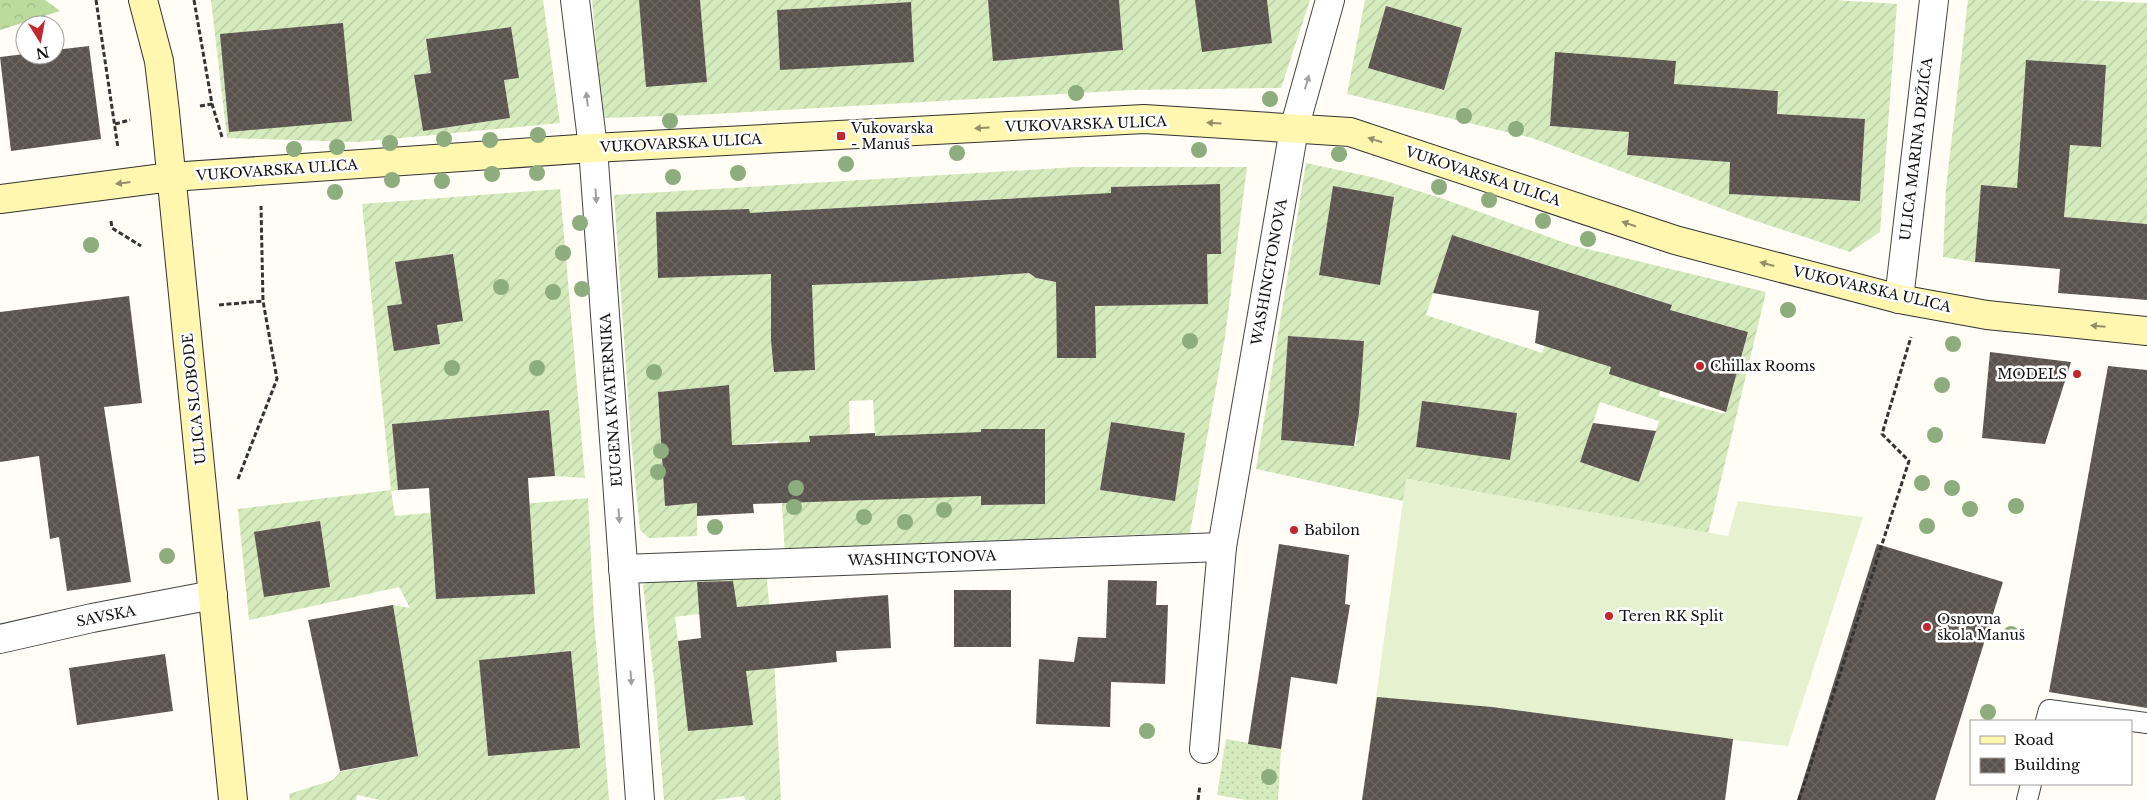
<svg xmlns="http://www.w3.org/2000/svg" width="2147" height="800" font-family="'Libre Baskerville',serif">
  <defs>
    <pattern id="grass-dots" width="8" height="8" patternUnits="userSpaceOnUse" patternTransform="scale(1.25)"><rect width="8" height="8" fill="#d5ebbd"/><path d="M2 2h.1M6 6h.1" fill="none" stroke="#b6c8a1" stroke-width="1.8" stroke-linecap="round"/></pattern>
    <pattern id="forest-crowns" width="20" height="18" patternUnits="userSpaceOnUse" patternTransform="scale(1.25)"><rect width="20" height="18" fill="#b9dc9c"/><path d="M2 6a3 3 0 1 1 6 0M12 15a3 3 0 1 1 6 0" fill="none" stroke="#9ebc85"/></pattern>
    <pattern id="garden-furrows" width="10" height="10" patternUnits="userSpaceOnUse" patternTransform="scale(1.25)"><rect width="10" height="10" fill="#d5ebbd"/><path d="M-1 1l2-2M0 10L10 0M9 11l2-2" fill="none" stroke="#b6c8a1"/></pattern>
    <pattern id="building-cross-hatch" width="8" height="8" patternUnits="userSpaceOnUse" patternTransform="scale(1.25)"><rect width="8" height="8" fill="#5a524d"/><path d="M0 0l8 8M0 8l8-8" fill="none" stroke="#6d6662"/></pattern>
  </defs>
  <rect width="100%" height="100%" fill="#fffdf5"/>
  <!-- grass -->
  <path fill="url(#grass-dots)" d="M1226,739L1281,749L1278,800H1246L1217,795Z"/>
  <!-- forest -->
  <path fill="url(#forest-crowns)" d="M0,0H45L60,11L0,30Z"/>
  <!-- garden -->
  <g fill="url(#garden-furrows)" fill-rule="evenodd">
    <path d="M211,0H543L560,123L358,142L227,138ZM431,73L519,78L504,80L510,118L423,131L414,75Z"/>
    <path d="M592,0H639L647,87L707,82L700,0H988L994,61L1123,50L1119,0H1195L1272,43L1267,0H1310L1281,88L1132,90L696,115L603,118ZM911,2L914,62L780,69L777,10Z"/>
    <path d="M1365,0H1835L1897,4L1880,232L1850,252L1744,217L1532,138L1347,94ZM1386,7L1462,28L1444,90L1368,68ZM1555,53L1676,61L1669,158L1627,155L1629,132L1550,126ZM1735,88L1778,91L1777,114L1865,119L1860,201L1729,194Z"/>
    <path d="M1968,0H2079L2147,3V224L2064,217L2066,192L1982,185L1975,262L1943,257L1946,188ZM2026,60L2106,65L2101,147L2020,141Z"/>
    <path d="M1306,163L1376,178L1441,198L1571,245L1766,292L1708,534L1407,479L1403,501L1256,469ZM1333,187L1394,197L1380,285L1319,274ZM1452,235L1568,272L1542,353L1426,315ZM1627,290L1671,305L1647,379L1602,364ZM1681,313L1748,332L1725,414L1659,396ZM1289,336L1364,341L1356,446L1281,440ZM1422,402L1516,413L1510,459L1416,447ZM1600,402L1659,421L1639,482L1580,462Z"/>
    <path d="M1076,167H1247L1225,337L1190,533L1066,537L955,548L785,553L778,441L732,445L728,385L658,392L665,505L697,503V536L649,538L640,530L631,439L614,195ZM1220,184L1221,254H1207L1208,304L1152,305L1112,260L1111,187ZM1056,196L1054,278C1044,281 1037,280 1029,273L914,281L814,285L810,292L786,211ZM749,209L751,275L658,278L657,212ZM813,311L815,370L775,372ZM873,400L875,436L922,434L812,502L809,436L850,434L849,401ZM1111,422L1185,433L1175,501L1100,490ZM981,429H1045V504L982,505Z"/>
    <path d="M560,189L585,478L555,476L549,410L393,424L398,490L391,491L395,516L588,498L594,618L609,800H380L357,795L356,800H290L289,794L333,780L340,772L418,756L393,605L410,608L399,587L249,620L238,509L391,490L362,204ZM395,262L463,321L437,325L440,344L394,351L402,304ZM531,533L535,594L436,599L432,539ZM571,651L580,748L488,756L479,660Z"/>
    <path d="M766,571L774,656L781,800H745L744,796L714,800H664L654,679L643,585L653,578ZM737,609L682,674L675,617Z"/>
  </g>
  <!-- pitch -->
  <path fill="#e6f2cf" d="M1406,479L1728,536L1738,501L1863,517L1788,746L1733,740L1725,800H1362Z"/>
  <!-- building -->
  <g fill="url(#building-cross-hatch)">
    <path d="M639,0H700L707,82L646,87Z"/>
    <path d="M988,0H1119L1123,50L993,61Z"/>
    <path d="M1195,0H1267L1272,43L1202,52Z"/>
    <path d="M911,2L914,62L780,70L777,10Z"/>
    <path d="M1386,6L1462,28L1444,90L1368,68Z"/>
    <path d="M343,23L352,121L229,132L220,34Z"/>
    <path d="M511,27L519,78L504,80L510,118L423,131L414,75L431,73L426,39Z"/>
    <path d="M89,46L101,139L11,151L0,57L25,54L55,55V50Z"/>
    <path d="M1555,52L1676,61L1674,84L1778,91L1777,114L1865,119L1860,201L1729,194L1730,162L1627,155L1629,132L1550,126Z"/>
    <path d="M2026,60L2106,65L2101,147L2070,145L2064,217L2147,224V300L2058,293L2060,269L1975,262L1981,185L2017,188Z"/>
    <path d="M1220,184L1221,254H1207L1208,304L1095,306L1096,358H1057L1056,282L1036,278L1029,273L915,281L812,285L815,370L774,372L771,340V274L658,278L656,212L749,209L750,213L1111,193V187Z"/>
    <path d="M1333,186L1394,197L1380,285L1319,275Z"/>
    <path d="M1452,235L1672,305L1670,310L1748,332L1726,412L1609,374L1611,367L1535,343L1539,311L1433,293Z"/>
    <path d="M453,254L463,321L437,325L440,344L394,351L387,306L402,304L395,262Z"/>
    <path d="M129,296L142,403L104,407L131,582L67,591L59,537L50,539L39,456L0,462V312Z"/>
    <path d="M1288,336L1364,341L1359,413L1354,446L1281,440Z"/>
    <path d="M1990,352L2071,362L2045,444L1982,438Z"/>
    <path d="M2108,366L2147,370V708L2049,692Z"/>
    <path d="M729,385L732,445L810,442L809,436L875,433V436L981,432V429H1045V504L981,505V496L753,504L754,513L697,516V503L665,506L658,392Z"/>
    <path d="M1422,401L1517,413L1510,460L1416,447Z"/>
    <path d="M549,410L555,476L528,478L535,594L436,599L429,488L398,490L392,424Z"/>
    <path d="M1111,422L1185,433L1175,501L1100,490Z"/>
    <path d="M1593,423L1656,431L1639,482L1580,462Z"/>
    <path d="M320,521L330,587L264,597L254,532Z"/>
    <path d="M1279,544L1349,555L1345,604L1350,605L1337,684L1291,677L1281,749L1248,744Z"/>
    <path d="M1877,544L2003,582L1935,800H1797Z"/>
    <path d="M1108,580L1157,581L1156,605H1168L1165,684L1111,682L1110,727L1036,724L1039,659L1074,662L1078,637L1106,638Z"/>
    <path d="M733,581L737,607L888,595L891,648L836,651L837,662L746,671L753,725L688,731L678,641L701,638L697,582Z"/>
    <rect x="954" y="590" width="57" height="57"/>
    <path d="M393,605L418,756L340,771L308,620Z"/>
    <path d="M571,651L580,748L488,756L479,660Z"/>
    <path d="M165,654L173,711L77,725L69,668Z"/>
    <path d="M1377,697L1492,707L1733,739L1725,800H1362Z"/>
  </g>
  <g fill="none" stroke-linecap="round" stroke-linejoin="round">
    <defs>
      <g id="lane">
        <path d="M2046,721L2049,710L2147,723"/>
        <path d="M2027,800L2031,784"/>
      </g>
      <g id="street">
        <path d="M575,0L593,148L640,800"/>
        <path d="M1899,299L1934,0"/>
        <path d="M623,569L1222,547"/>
        <path d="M0,639L92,618L213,595"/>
        <path d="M1204,749L1222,547L1294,129L1330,0"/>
      </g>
      <g id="secondary">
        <path d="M143,0L159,61L165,112L233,800"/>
        <path d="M0,199L171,177L593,148L1144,119L1350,132L1675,240L1899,299L1987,315L2147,331"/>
      </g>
    </defs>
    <!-- lane casing -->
    <use href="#lane" stroke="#444" stroke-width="22"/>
    <!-- street casing -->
    <use href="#street" stroke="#444" stroke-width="30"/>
    <!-- secondary casing -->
    <use href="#secondary" stroke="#333" stroke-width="30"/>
    <!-- path -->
    <g stroke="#333" stroke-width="3" stroke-dasharray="5 2.5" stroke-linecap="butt">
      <path d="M96,0L118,148"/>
      <path d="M194,0L212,104L222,137"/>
      <path d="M200,106L212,104"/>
      <path d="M115,124L130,120"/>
      <path d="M111,221L112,228L141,246"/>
      <path d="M219,305L263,301"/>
      <path d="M238,479L277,379L263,301L261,206"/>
      <path d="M1198,800L1200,785"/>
      <path d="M1799,800L1909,461L1882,434L1911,337"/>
    </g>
    <!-- lane -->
    <use href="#lane" stroke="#fff" stroke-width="20"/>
    <!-- street -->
    <use href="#street" stroke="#fff" stroke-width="28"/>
    <!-- secondary -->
    <use href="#secondary" stroke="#fff6b0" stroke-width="28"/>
  </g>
  <!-- trees -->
  <g fill="#8dad7f">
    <circle cx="1076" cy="93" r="8"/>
    <circle cx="1270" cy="99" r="8"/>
    <circle cx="1464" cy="116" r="8"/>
    <circle cx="670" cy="121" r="8"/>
    <circle cx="1516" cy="129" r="8"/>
    <circle cx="538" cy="135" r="8"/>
    <circle cx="444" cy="139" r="8"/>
    <circle cx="490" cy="140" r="8"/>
    <circle cx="390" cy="143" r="8"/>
    <circle cx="337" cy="147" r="8"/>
    <circle cx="294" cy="149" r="8"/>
    <circle cx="1199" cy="150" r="8"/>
    <circle cx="957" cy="153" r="8"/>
    <circle cx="1339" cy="154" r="8"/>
    <circle cx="846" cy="164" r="8"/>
    <circle cx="537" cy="173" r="8"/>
    <circle cx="738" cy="173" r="8"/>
    <circle cx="492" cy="174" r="8"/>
    <circle cx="673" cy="177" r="8"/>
    <circle cx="392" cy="180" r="8"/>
    <circle cx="442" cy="181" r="8"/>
    <circle cx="1439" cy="187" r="8"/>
    <circle cx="335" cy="192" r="8"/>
    <circle cx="1489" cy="200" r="8"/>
    <circle cx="1543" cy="221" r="8"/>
    <circle cx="580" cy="223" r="8"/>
    <circle cx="1588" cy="239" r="8"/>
    <circle cx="91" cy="245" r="8"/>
    <circle cx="563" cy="253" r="8"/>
    <circle cx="501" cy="287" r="8"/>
    <circle cx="582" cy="289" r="8"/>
    <circle cx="553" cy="292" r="8"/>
    <circle cx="1788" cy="310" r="8"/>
    <circle cx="1190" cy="341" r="8"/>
    <circle cx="1953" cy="344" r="8"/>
    <circle cx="452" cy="368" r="8"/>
    <circle cx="537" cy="368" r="8"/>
    <circle cx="654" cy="372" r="8"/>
    <circle cx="1942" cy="385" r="8"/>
    <circle cx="1935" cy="435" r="8"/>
    <circle cx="661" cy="451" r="8"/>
    <circle cx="658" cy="472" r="8"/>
    <circle cx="1922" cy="483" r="8"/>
    <circle cx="796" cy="488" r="8"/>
    <circle cx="1952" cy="488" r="8"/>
    <circle cx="2016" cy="506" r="8"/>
    <circle cx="794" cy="507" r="8"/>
    <circle cx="1970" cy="509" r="8"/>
    <circle cx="944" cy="510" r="8"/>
    <circle cx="864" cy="517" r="8"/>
    <circle cx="905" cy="522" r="8"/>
    <circle cx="1927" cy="526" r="8"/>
    <circle cx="715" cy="527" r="8"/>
    <circle cx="167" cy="556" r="8"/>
    <circle cx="2011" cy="634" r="8"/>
    <circle cx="1988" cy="712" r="8"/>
    <circle cx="1147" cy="731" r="8"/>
    <circle cx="1269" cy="777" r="8"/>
  </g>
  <!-- one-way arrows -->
  <defs><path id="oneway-solid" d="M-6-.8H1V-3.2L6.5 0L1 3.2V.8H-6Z" transform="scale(1.25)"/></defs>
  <g fill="#a0a0a0">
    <use href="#oneway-solid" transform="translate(1307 82) rotate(-74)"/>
    <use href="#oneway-solid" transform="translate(587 99) rotate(-97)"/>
    <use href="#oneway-solid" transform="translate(596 196) rotate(86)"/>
    <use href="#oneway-solid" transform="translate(619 516) rotate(86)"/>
    <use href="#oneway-solid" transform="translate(631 678) rotate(86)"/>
  </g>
  <g fill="#948f68">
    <use href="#oneway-solid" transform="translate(1214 123) rotate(-176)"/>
    <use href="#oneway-solid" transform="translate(982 128) rotate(177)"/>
    <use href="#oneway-solid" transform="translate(1375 140) rotate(-162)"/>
    <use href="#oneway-solid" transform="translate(123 183) rotate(173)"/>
    <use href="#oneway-solid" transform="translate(1629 224) rotate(-161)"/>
    <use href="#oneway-solid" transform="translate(1767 264) rotate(-165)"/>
    <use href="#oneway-solid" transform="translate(2098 326) rotate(-175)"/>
  </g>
  <!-- markers -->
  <g fill="#c4262e" stroke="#fff" stroke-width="2">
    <rect x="836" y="131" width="10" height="10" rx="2.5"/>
    <circle cx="1700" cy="366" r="5"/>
    <circle cx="2077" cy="374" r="5"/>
    <circle cx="1294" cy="530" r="5"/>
    <circle cx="1609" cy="616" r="5"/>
    <circle cx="1927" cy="627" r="5"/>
  </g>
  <g text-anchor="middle" stroke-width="5" stroke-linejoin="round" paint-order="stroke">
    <!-- street labels -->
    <g font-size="14" fill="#111" stroke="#fff">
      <text transform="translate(1086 124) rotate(-2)" y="5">VUKOVARSKA ULICA</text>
      <text transform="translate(681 143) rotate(-3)" y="5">VUKOVARSKA ULICA</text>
      <text transform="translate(1916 149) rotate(-83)" y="5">ULICA MARINA DRŽIĆA</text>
      <text transform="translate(277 170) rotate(-4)" y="5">VUKOVARSKA ULICA</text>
      <text transform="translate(1483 176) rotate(18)" y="5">VUKOVARSKA ULICA</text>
      <text transform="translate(1269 272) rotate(-80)" y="5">WASHINGTONOVA</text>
      <text transform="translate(1872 289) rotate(13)" y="5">VUKOVARSKA ULICA</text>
      <text transform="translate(194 399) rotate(-96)" y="5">ULICA SLOBODE</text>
      <text transform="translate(611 400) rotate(-94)" y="5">EUGENA KVATERNIKA</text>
      <text transform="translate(922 558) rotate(-2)" y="5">WASHINGTONOVA</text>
      <text transform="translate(106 616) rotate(-11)" y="5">SAVSKA</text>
    </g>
    <!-- poi labels -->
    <g font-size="14" fill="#111" stroke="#fff" text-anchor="start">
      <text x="851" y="133">Vukovarska<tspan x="851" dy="16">- Manuš</tspan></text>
      <text x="1710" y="371">Chillax Rooms</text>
      <text x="2067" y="379" text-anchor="end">MODELS</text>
      <text x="1304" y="535">Babilon</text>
      <text x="1619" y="621">Teren RK Split</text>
      <text x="1937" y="624">Osnovna<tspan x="1937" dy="16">škola Manuš</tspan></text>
    </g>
  </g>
  <!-- legend -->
  <rect x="1970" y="720" width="162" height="65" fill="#ffffff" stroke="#a0a0a0"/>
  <rect x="1980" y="736" width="25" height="8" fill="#fff6b0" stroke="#a0a0a0"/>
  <text x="2014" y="745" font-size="15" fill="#111111">Road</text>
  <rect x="1980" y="758" width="25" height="15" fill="url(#building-cross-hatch)" stroke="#a0a0a0"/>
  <text x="2014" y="770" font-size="15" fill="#111111">Building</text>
  <!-- north arrow -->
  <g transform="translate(40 40) rotate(169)"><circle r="24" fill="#ffffff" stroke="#a0a0a0"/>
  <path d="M0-4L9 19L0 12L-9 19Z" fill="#c4262e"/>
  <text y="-8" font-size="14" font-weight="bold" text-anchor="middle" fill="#111111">N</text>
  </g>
</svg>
